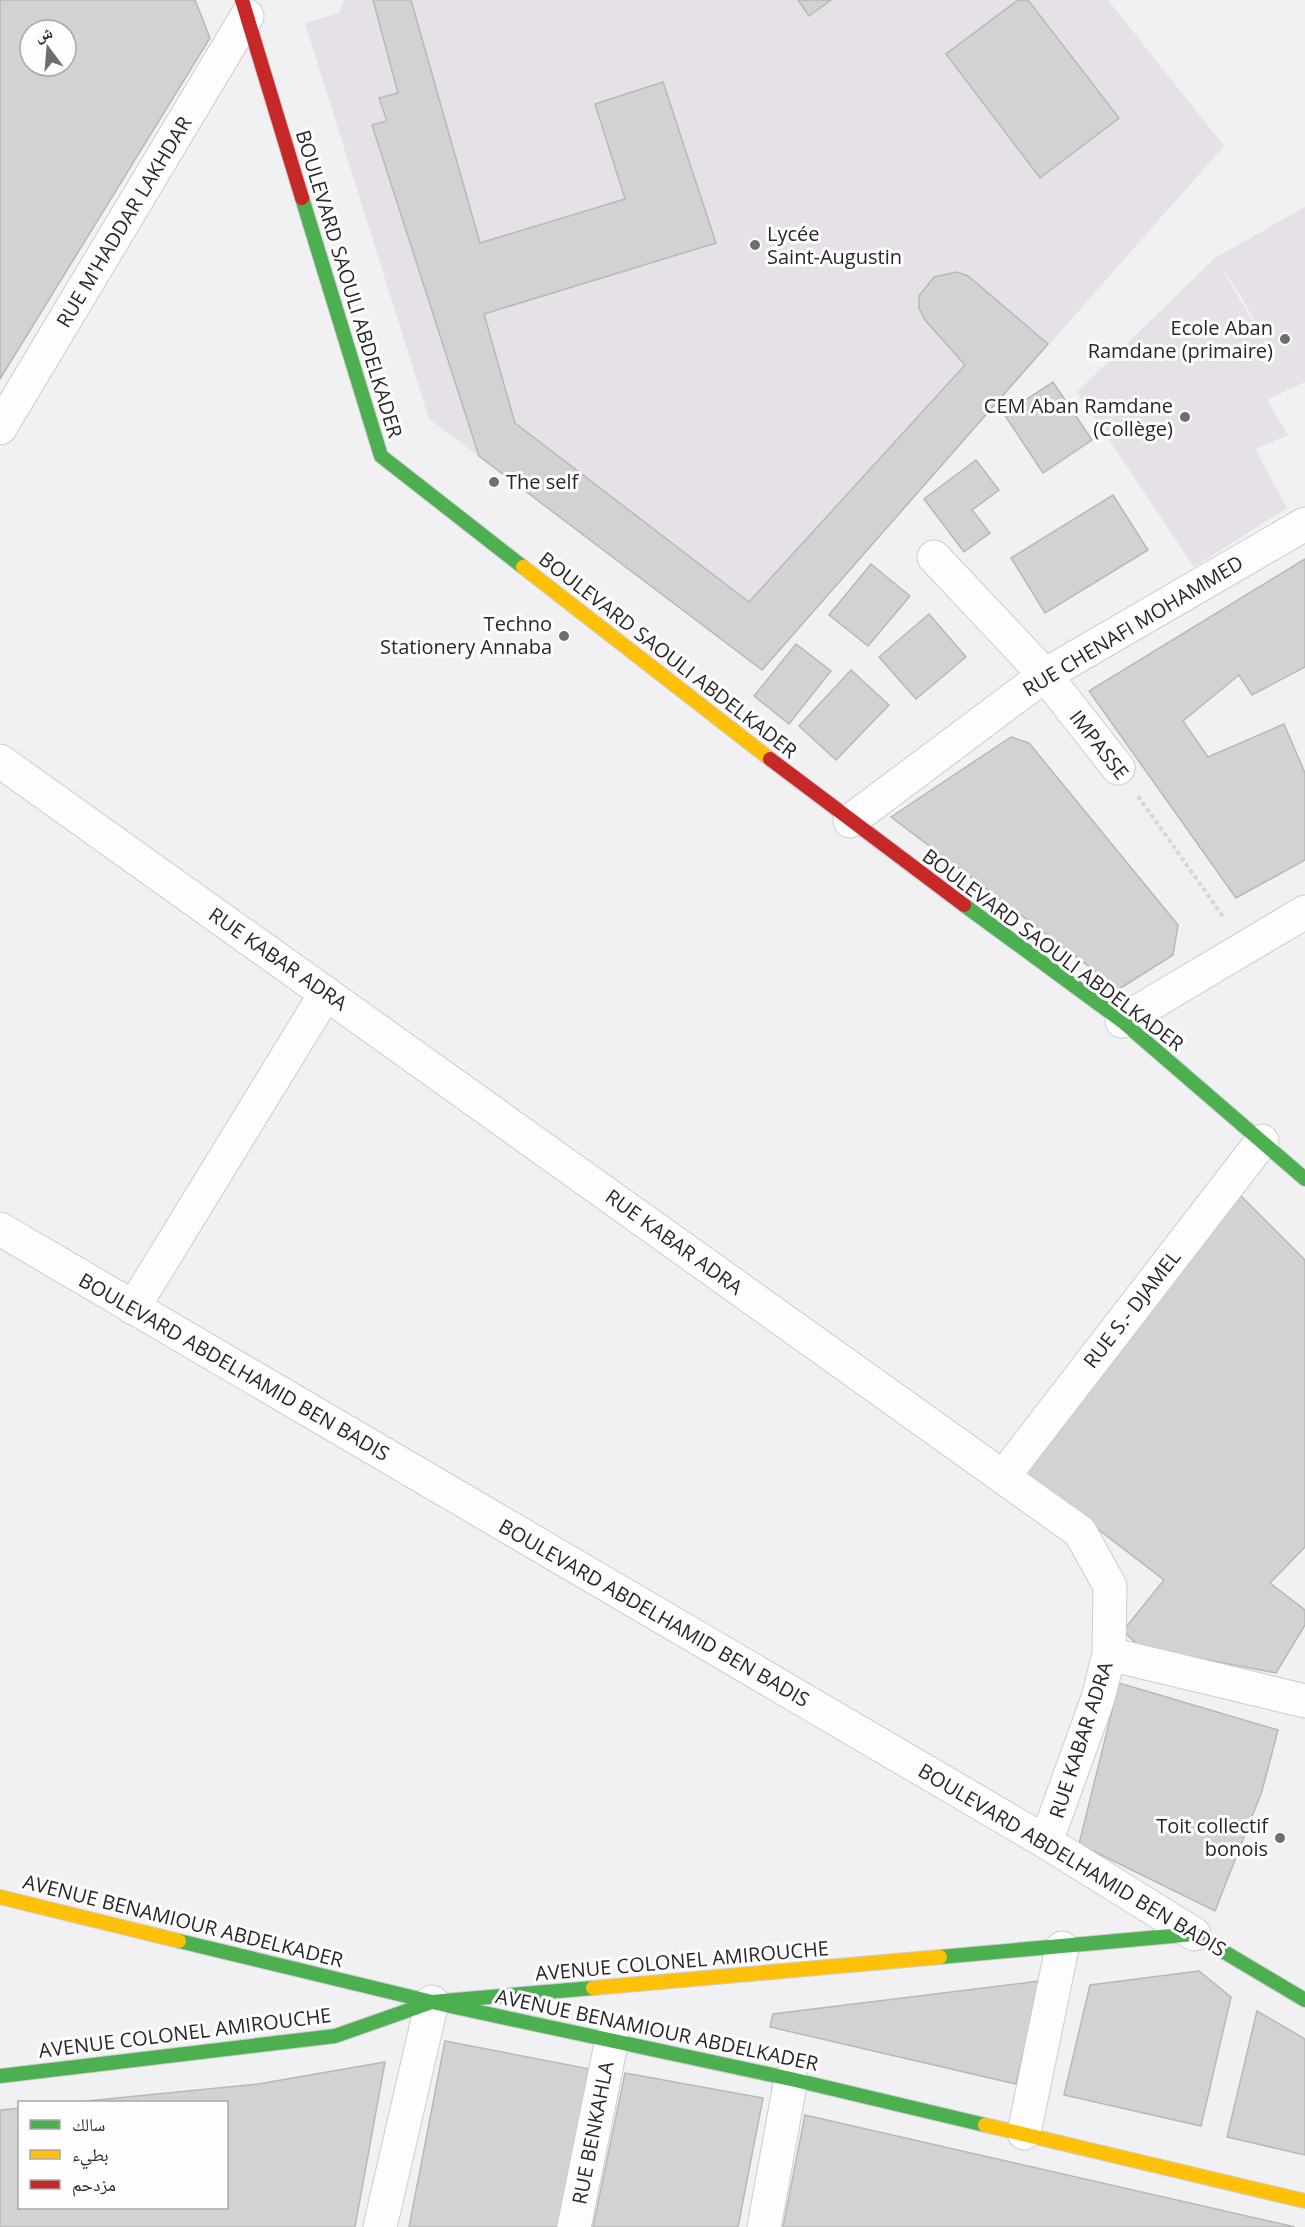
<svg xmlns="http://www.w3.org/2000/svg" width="1305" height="2227" font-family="'Open Sans','Noto Naskh Arabic',sans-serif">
  <rect width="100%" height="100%" fill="#f1f0f2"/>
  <!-- built -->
  <g fill="#e6e0e7" fill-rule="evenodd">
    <path d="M344,0H1108L1224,146L762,670L429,419L305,23L339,13Z"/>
    <path d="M1305,207V382L1267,400L1288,435L1255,449L1287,508L1194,567L1077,392L1215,258ZM1222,268L1241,296L1277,363L1222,269Z"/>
  </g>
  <!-- building -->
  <g fill="#d2d1d3" stroke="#b9b8b9" stroke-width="1.5" fill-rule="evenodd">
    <path d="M0,0H195L210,38L0,379ZM30,30H66V66H30Z"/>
    <path d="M373,0H411L480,243L625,199L595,104L663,82L716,243L484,314L515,423L749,602L965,365L925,320L919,308V296L934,277L957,272L968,276L1048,344L762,670L479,456L372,125L387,121L379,98L398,93Z"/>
    <path d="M798,0H831L809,16Z"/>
    <path d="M1018,0H1028L1119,118L1040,178L946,54Z"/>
    <path d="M1053,382L1092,440L1043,473L1004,414Z"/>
    <path d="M976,460L999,490L972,510L990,533L964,552L924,499Z"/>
    <path d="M1113,495L1148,550L1045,613L1011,558Z"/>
    <path d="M1305,559V667L1252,695L1239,675L1183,721L1208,757L1284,724L1305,773V860L1236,898L1089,691Z"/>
    <path d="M871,564L910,596L868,646L829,615Z"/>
    <path d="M929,614L966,657L916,699L879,657Z"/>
    <path d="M796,644L831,671L789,724L754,696Z"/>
    <path d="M851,670L889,705L836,760L799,726Z"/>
    <path d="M1011,737L1029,743L1178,925L1173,955L1119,989L891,817Z"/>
    <path d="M1240,1195L1305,1260V1547L1270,1583L1305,1610V1625L1276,1673L1140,1647L1123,1631L1164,1580L1026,1474Z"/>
    <path d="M1119,1683L1278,1730L1262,1791L1215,1911L1079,1844Z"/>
    <path d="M1199,1971L1231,1997L1201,2126L1064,2095L1090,1985Z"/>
    <path d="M1040,1981L1016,2084L770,2027L773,2014Z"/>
    <path d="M1257,2011L1305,2039V2155L1227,2137Z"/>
    <path d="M445,2041L595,2070L564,2227H409Z"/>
    <path d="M385,2062L355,2227H0V2110L20,2108V2208H226V2102H76L258,2084Z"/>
    <path d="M625,2073L763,2098L738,2227H593Z"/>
    <path d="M805,2115L1295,2227H783Z"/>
  </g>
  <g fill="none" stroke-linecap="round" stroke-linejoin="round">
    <defs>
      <g id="street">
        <path d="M0,428L247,16"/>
        <path d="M934,557L1045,675L1118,768"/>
        <path d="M0,761L1080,1532L1110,1586L1109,1654L1098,1698L1046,1842"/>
        <path d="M850,821L1045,675L1305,524"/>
        <path d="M1122,1021L1305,912"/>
        <path d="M0,1229L1046,1842L1194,1934"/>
        <path d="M133,1308L326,993"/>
        <path d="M1003,1477L1262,1141"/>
        <path d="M1109,1654L1305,1701"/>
        <path d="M1024,2133L1062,1948"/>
        <path d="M380,2227L432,2002"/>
        <path d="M574,2227L612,2039"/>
        <path d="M764,2227L791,2079"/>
      </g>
      <g id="fast">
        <path d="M302,198L381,456L523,567"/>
        <path d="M964,905L1122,1021L1305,1179"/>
        <path d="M179,1941L432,2002L791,2079L985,2125"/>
        <path d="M940,1957L1194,1934L1305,2000"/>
        <path d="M0,2076L335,2036L432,2002L593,1988"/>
      </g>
      <g id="slow">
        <path d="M523,567L770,759"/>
        <path d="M0,1897L179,1941"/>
        <path d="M593,1988L940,1957"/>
        <path d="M985,2125L1305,2201"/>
      </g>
      <g id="jam">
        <path d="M242,0L302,198"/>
        <path d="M770,759L964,905"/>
      </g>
    </defs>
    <!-- street casing -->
    <use href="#street" stroke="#cdccce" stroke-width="35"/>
    <!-- fast casing -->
    <use href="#fast" stroke="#cdccce" stroke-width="16"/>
    <!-- slow casing -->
    <use href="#slow" stroke="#cdccce" stroke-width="16"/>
    <!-- jam casing -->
    <use href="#jam" stroke="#cdccce" stroke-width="16"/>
    <!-- path -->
    <path stroke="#d8d6d8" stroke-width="4" stroke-dasharray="4.5 3" stroke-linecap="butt" d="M1138,796L1224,918"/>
    <!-- street -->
    <use href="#street" stroke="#fdfdfd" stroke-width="33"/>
    <!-- fast -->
    <use href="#fast" stroke="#4caf50" stroke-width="14"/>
    <!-- slow -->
    <use href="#slow" stroke="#ffc107" stroke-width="14"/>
    <!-- jam -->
    <use href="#jam" stroke="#c62828" stroke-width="14"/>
  </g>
  <!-- markers -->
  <g fill="#6f6e6f" stroke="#fffdff" stroke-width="2">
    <circle cx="755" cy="245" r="6"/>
    <circle cx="1285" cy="339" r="6"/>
    <circle cx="1185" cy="417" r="6"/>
    <circle cx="494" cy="482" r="6"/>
    <circle cx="564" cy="636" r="6"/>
    <circle cx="1280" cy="1838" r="6"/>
  </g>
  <g text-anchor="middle" stroke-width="6" stroke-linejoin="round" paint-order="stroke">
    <!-- street labels -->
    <g font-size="20" fill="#292829" stroke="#fffdff">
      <text transform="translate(124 222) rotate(-59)" y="7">RUE M'HADDAR LAKHDAR</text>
      <text transform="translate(349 284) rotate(73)" y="7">BOULEVARD SAOULI ABDELKADER</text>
      <text transform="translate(1133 626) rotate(-31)" y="7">RUE CHENAFI MOHAMMED</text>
      <text transform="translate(668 655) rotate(38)" y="7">BOULEVARD SAOULI ABDELKADER</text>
      <text transform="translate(1099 745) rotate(52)" y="7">IMPASSE</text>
      <text transform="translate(1053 950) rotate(37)" y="7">BOULEVARD SAOULI ABDELKADER</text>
      <text transform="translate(278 959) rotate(35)" y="7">RUE KABAR ADRA</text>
      <text transform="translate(674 1242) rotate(36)" y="7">RUE KABAR ADRA</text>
      <text transform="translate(1132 1309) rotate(-52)" y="7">RUE S.- DJAMEL</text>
      <text transform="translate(234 1367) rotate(30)" y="7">BOULEVARD ABDELHAMID BEN BADIS</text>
      <text transform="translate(654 1613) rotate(30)" y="7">BOULEVARD ABDELHAMID BEN BADIS</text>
      <text transform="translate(1081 1740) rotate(-72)" y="7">RUE KABAR ADRA</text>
      <text transform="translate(1072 1860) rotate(31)" y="7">BOULEVARD ABDELHAMID BEN BADIS</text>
      <text transform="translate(183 1921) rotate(14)" y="7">AVENUE BENAMIOUR ABDELKADER</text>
      <text transform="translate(682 1961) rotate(-5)" y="7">AVENUE COLONEL AMIROUCHE</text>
      <text transform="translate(657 2030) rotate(12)" y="7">AVENUE BENAMIOUR ABDELKADER</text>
      <text transform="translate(185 2033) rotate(-7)" y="7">AVENUE COLONEL AMIROUCHE</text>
      <text transform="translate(593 2133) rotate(-79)" y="7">RUE BENKAHLA</text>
    </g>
    <!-- poi labels -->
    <g font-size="20" fill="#292829" stroke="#fffdff" text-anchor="end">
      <text x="767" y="241" text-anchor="start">Lycée<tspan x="767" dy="23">Saint-Augustin</tspan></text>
      <text x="1273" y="335">Ecole Aban<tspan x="1273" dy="23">Ramdane (primaire)</tspan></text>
      <text x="1173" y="413">CEM Aban Ramdane<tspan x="1173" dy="23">(Collège)</tspan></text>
      <text x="506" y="489" text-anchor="start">The self</text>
      <text x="552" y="631">Techno<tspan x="552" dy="23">Stationery Annaba</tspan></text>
      <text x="1268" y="1833">Toit collectif<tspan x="1268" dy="23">bonois</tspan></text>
    </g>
  </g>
  <!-- legend -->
  <rect x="18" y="2101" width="210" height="108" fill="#fffdff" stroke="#a9a8a9" stroke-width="1.5"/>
  <rect x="30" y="2120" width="30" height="9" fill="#4caf50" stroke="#a9a8a9" stroke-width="1.5"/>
  <text x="72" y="2131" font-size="18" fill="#292829">سالك</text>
  <rect x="30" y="2150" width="30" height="9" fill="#ffc107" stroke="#a9a8a9" stroke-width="1.5"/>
  <text x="72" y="2161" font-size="18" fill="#292829">بطيء</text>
  <rect x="30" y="2180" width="30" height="9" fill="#c62828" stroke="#a9a8a9" stroke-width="1.5"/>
  <text x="72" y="2191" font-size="18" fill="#292829">مزدحم</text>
  <!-- north arrow -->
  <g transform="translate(48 48) rotate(344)"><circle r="28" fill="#fffdff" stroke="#a9a8a9" stroke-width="1.5"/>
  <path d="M0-4.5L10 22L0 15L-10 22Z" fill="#6f6e6f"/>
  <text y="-9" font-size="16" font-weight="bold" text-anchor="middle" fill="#292829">ش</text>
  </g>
</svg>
